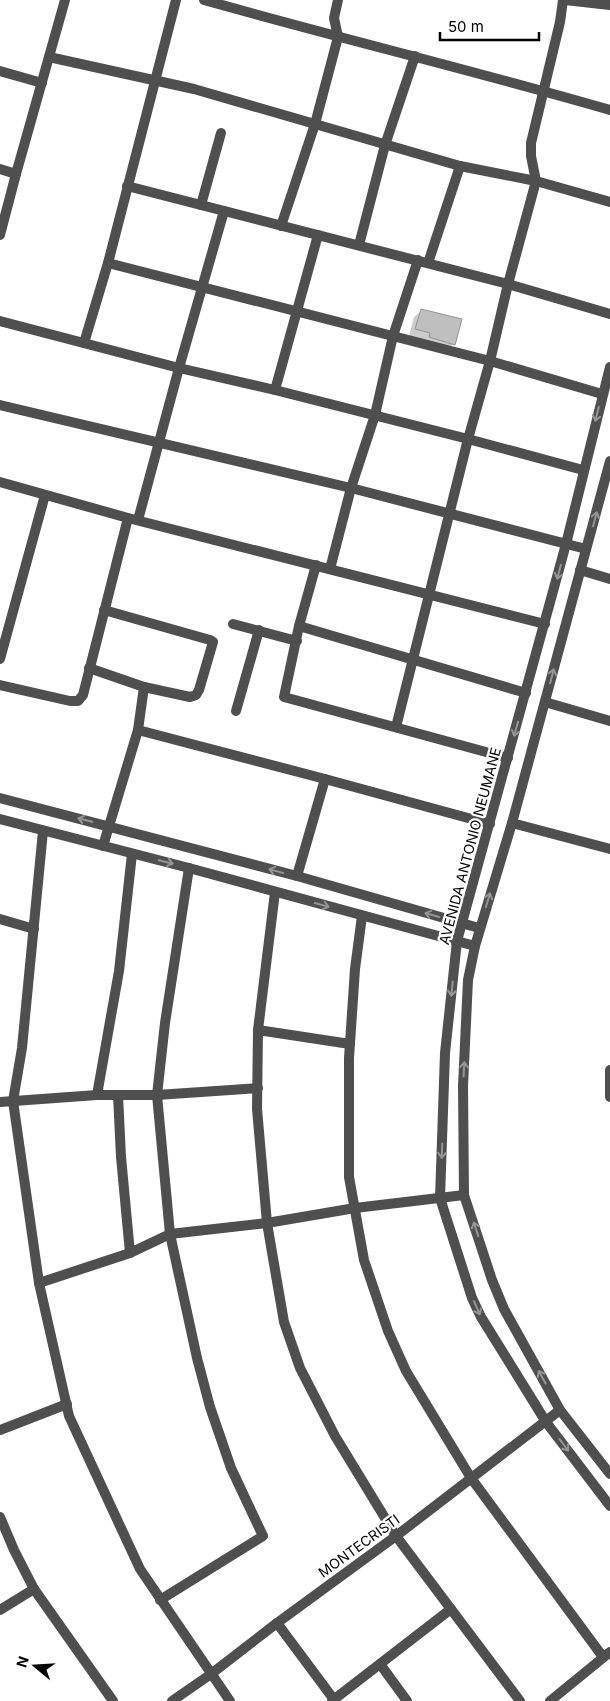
<svg xmlns="http://www.w3.org/2000/svg" width="610" height="1701" font-family="Inter,sans-serif">
  <rect width="100%" height="100%" fill="#fff"/>
  <!-- shadow -->
  <path fill="#0003" d="M422,310L453,344L446,351L409,336L414,317Z"/>
  <!-- building -->
  <path fill="#bfbfbf" stroke="#939393" d="M421,309L462,319L455,345L429,337L430,333L415,329Z"/>
  <g fill="none" stroke-linecap="round" stroke-linejoin="round">
    <!-- minor -->
    <g stroke="#4f4f4f" stroke-width="10">
      <path d="M204,0C339,38 475,71 610,110"/>
      <path d="M565,0L610,5"/>
      <path d="M49,57L194,89L460,166L536,181L610,202"/>
      <path d="M0,71L42,83"/>
      <path d="M0,169L16,174"/>
      <path d="M127,186L508,284L610,314"/>
      <path d="M201,205L221,133"/>
      <path d="M281,226L315,124L338,37L334,18L338,0"/>
      <path d="M0,235L16,174L65,0"/>
      <path d="M359,245L385,145L415,56"/>
      <path d="M108,263L490,361L602,394"/>
      <path d="M428,263L460,166"/>
      <path d="M0,321L179,368L275,390L468,439L583,470"/>
      <path d="M84,343L108,263L176,0"/>
      <path d="M275,390L318,235"/>
      <path d="M0,405L351,488L586,549"/>
      <path d="M0,482L128,518L545,624"/>
      <path d="M138,520L179,368L224,211"/>
      <path d="M316,565L299,626L284,697L508,758"/>
      <path d="M330,569L351,488L375,415L393,336L418,260"/>
      <path d="M580,570L610,579"/>
      <path d="M104,610L210,640L213,642L199,690L196,695L190,697L144,687"/>
      <path d="M233,624L297,641"/>
      <path d="M299,626L526,693"/>
      <path d="M0,659L45,495"/>
      <path d="M89,668L144,687L138,730L103,846"/>
      <path d="M0,685L70,701H78L83,695L128,518"/>
      <path d="M545,702L610,721"/>
      <path d="M236,711L259,630"/>
      <path d="M396,727L468,439L490,361L508,284L536,181L531,156V143L560,22L563,0"/>
      <path d="M138,730L325,779L490,824"/>
      <path d="M512,823L610,849"/>
      <path d="M43,831L22,1048L13,1101L39,1283L69,1416L140,1569L230,1701"/>
      <path d="M297,876L325,779"/>
      <path d="M275,892L258,1030L257,1109L267,1223L284,1322L300,1368L335,1436L396,1536L520,1701"/>
      <path d="M362,916L355,969L349,1058V1177L364,1260L388,1331L406,1371L471,1478L603,1657"/>
      <path d="M0,919L34,929"/>
      <path d="M457,941L445,1053L440,1198L472,1298L481,1317L546,1422L610,1506"/>
      <path d="M475,946L468,980L463,1086L464,1195L492,1280L504,1309L560,1410L610,1474"/>
      <path d="M258,1030L350,1044"/>
      <path d="M610,1070V1097"/>
      <path d="M97,1095L119,971L132,854"/>
      <path d="M118,1095L121,1157L130,1253"/>
      <path d="M0,1102L97,1095H157L258,1088"/>
      <path d="M39,1283L130,1253L170,1234L267,1223L355,1208L464,1195"/>
      <path d="M0,1430L67,1404"/>
      <path d="M0,1517L14,1550L34,1589L113,1701"/>
      <path d="M160,1600L263,1536L231,1468L210,1407L197,1358L170,1234L157,1095L165,1023L189,868"/>
      <path d="M0,1610L34,1589"/>
      <path d="M277,1623L335,1701"/>
      <path d="M380,1664L407,1701"/>
      <path d="M172,1701L211,1674L277,1623L396,1536L560,1410"/>
      <path d="M332,1701L451,1609"/>
      <path d="M550,1701L610,1652"/>
    </g>
    <!-- tertiary -->
    <g stroke="#4f4f4f" stroke-width="10">
      <path d="M0,798L297,876L479,928"/>
      <path d="M0,819L189,868L475,946L512,823L610,461"/>
      <path d="M457,941L566,544L610,367"/>
    </g>
  </g>
  <!-- one-way arrows -->
  <defs><path id="oneway-shaft" d="M-6 0H5M1.5-3L5.5 0L1.5 3" fill="none" stroke-width="1.6" stroke-linecap="round" stroke-linejoin="round" transform="scale(1.25)"/></defs>
  <g stroke="#959595">
    <use href="#oneway-shaft" transform="translate(597 414) rotate(104)"/>
    <use href="#oneway-shaft" transform="translate(595 519) rotate(-75)"/>
    <use href="#oneway-shaft" transform="translate(559 572) rotate(105)"/>
    <use href="#oneway-shaft" transform="translate(552 676) rotate(-75)"/>
    <use href="#oneway-shaft" transform="translate(516 729) rotate(106)"/>
    <use href="#oneway-shaft" transform="translate(85 820) rotate(-166)"/>
    <use href="#oneway-shaft" transform="translate(166 862) rotate(14)"/>
    <use href="#oneway-shaft" transform="translate(276 871) rotate(-165)"/>
    <use href="#oneway-shaft" transform="translate(488 900) rotate(-73)"/>
    <use href="#oneway-shaft" transform="translate(322 905) rotate(15)"/>
    <use href="#oneway-shaft" transform="translate(432 915) rotate(-164)"/>
    <use href="#oneway-shaft" transform="translate(452 989) rotate(96)"/>
    <use href="#oneway-shaft" transform="translate(464 1069) rotate(-87)"/>
    <use href="#oneway-shaft" transform="translate(442 1151) rotate(92)"/>
    <use href="#oneway-shaft" transform="translate(476 1229) rotate(-108)"/>
    <use href="#oneway-shaft" transform="translate(477 1308) rotate(66)"/>
    <use href="#oneway-shaft" transform="translate(542 1377) rotate(-119)"/>
    <use href="#oneway-shaft" transform="translate(564 1445) rotate(53)"/>
  </g>
  <g text-anchor="middle" stroke-width="4.5" stroke-linejoin="round" paint-order="stroke">
    <!-- street labels -->
    <g font-size="14" fill="#000" stroke="#fff">
      <text transform="translate(470 846) rotate(-75)" y="5">AVENIDA ANTONIO NEUMANE</text>
      <text transform="translate(359 1546) rotate(-36)" y="5">MONTECRISTI</text>
    </g>
  </g>
  <!-- north arrow -->
  <g transform="translate(35 1666) rotate(288)" stroke="#ffffff" stroke-width="4" paint-order="stroke">
  <path d="M0-4L9 19L0 12L-9 19Z" fill="#000000"/>
  <text y="-8" font-size="14" font-weight="bold" text-anchor="middle" fill="#000000">N</text>
  </g>
  <!-- scale -->
  <path d="M440 32v8h99v-8" fill="none" stroke="#000000" stroke-width="2.5"/>
  <text x="448" y="32" font-size="15" fill="#000000" stroke="#ffffff" stroke-width="4" paint-order="stroke">50 m</text>
</svg>
